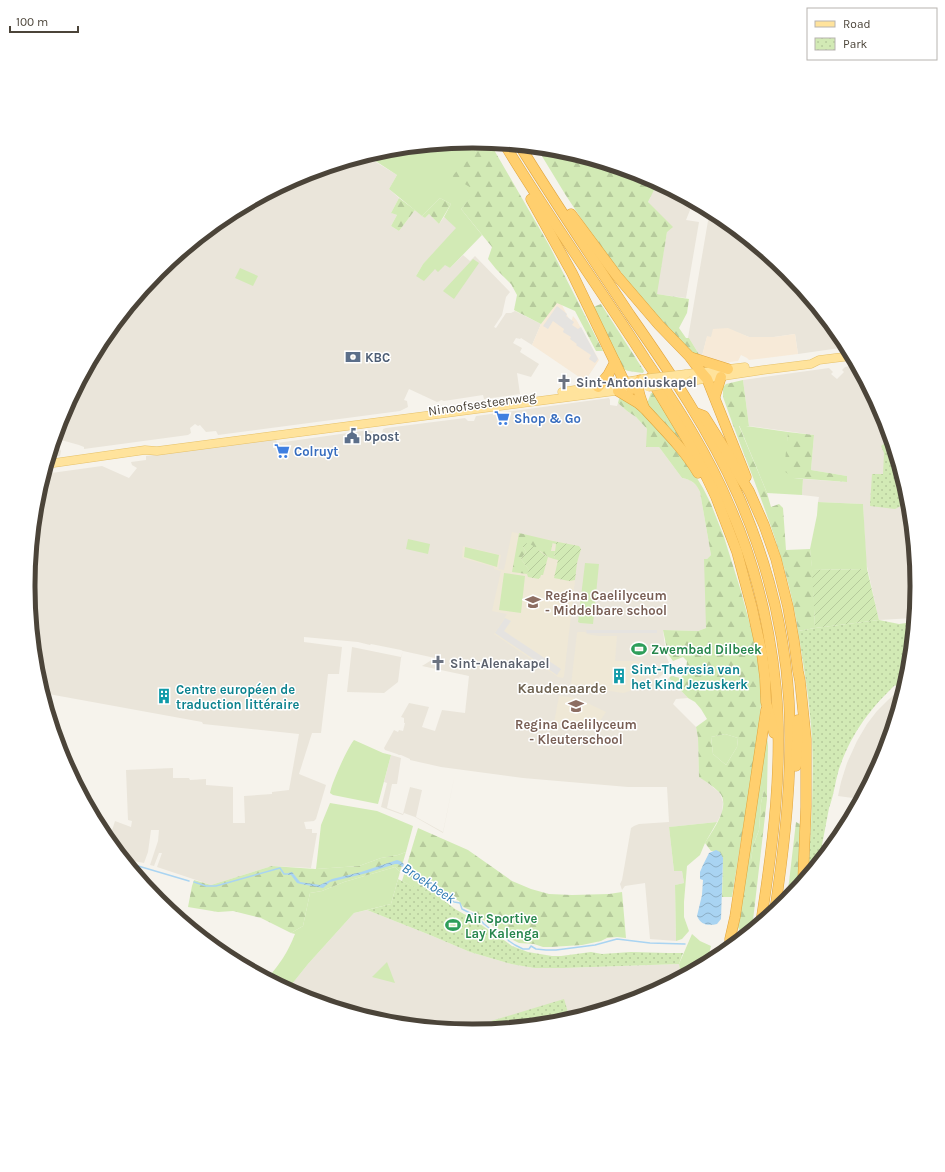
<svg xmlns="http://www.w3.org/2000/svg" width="945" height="1172" font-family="Karla,sans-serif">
  <defs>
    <pattern id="forest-firs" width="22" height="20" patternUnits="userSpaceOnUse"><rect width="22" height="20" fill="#d2eab5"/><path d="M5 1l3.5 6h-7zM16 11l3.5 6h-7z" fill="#b6ca9c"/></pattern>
    <pattern id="park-dots" width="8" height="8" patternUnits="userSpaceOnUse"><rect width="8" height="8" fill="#d2eab5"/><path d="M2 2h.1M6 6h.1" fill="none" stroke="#b6ca9c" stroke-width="1.8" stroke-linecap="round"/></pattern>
    <pattern id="garden-furrows" width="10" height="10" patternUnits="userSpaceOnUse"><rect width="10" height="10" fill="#d2eab5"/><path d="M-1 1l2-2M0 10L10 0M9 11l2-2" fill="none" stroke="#b6ca9c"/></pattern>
    <pattern id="water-waves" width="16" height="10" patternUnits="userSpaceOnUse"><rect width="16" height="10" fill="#a9d4f2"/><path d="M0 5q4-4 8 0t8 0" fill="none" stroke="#8caec5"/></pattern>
  </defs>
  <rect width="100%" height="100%" fill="#f6f3ec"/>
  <!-- residential -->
  <g fill="#eae5da">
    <path d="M377,153L374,161L397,175L389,189L399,198L391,213L397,215L391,226L399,231L415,210L425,218L429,214L439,224L444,217L457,228L423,264L416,276L445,264L450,268L463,255L470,261L475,256L510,292L506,297L502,315L494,327L496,328L506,313H511L515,311L541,324L532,345L521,338L520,339L516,338L513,343L522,348L520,352L539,364L531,377L517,373L520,394L484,399L483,395L444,401L441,400L440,401L437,402L409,389L404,400L407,401L408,407L400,411L218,435L216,431L206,432L200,425L198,426L195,424L190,428L191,433L188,435L84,449V447L79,445L61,440L57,449L59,450L60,449L61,451L60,456L49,457L62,416L103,339L158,272L226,216L303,175H304L309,177L312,173Z"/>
    <path d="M661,185L695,203L692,205L686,220L699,222L686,298L656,294L667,232L648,202L655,188L659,190Z"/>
    <path d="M712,214L714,215L715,214L720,217L787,272L842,339L847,347L798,354L795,334L774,337H749L728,329L711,337H707L702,356H700L689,338H688L709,215Z"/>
    <path d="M856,365L883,416L908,500L917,586L914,618L879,620L866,562L863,504L818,502L819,497L802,495L803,479L847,482V476L811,470L814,435L749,426L743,380L829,368L833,372L831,374L837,379L844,372L842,370L845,367Z"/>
    <path d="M609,398L610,400V405L617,406L618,403L627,411L636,417L647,429L659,447L682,478L690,480L697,486L700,492L711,555L707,559L706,628L698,631L663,630L666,656L670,665L662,675L654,682L659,687L669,678L688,698L676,699L673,704L696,727L698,738L699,776L720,793L723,802L722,813L717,822L669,827L674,871H682L684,883L675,885L676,941L650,939L645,883L625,886L622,890L620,884L622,880L625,863L631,828L634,826L639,824L669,822L667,787H628L523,778L456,769L443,833L415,817L404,813L403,815L381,807L387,783L384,782L391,755L401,758L397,784H392L387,808L403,814L410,787L422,790L416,817L443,832L456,769L441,767L410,760V759L401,755H399L397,754L385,750L384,748L394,730L398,732L399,730L403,731L405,723H404V718L401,717L409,703L429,707L422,727L435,731L442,710L465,713L469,676L422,666L435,658L403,651L401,658L398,682L384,693L347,692L352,647L401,657L403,651L401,650L371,644L370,645L358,642L304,637V642L342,647L339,674H328L321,733H312L299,774L326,785L316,819L314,821L304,822L306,829H312V833H317L311,868L272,866L211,885L157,867L162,853H159L154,866L150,865L158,841L159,830H151L148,852L144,863L124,859L109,840L115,821L131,827L132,821L128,820L126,770L173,768V778H189L190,780L206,779V785L233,787V823H245L244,796L272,794V792L289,790L299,734L203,724L202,722L43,693L36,672L28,586L37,499L44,474L102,466L129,478L137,468L132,465L131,462L146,460V456L276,439L277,443L369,430L374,432L375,437L381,439L383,429L386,428L465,418L468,421H474L476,416Z"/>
    <path d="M899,690L896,705H899L883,756L860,799L838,796L841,782L847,763L857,741L867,724L877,711L888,700Z"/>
    <path d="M367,910L430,935L470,952L511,964L534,968H564L679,964L680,970L678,978L642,997L559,1022L472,1030L386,1022L302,997L288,989L308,964L354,913Z"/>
  </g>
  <!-- commercial -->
  <g fill="#f7ead8">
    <path d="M558,298L559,299L571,323L573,316L577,321L599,360L585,381L532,345L541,324Z"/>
    <path d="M728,328L749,337H774L795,334L798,354L749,360L747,358L741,355L738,361L722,363V362L702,356L707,336L711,337L713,329Z"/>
  </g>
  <!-- education -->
  <g fill="#efe8d6">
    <path d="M512,532L579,546L581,549L577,563L564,676L563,678L558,677L494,634L507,614L492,611L501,571L494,569V567L462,558L463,546L501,555L498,569L504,570Z"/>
    <path d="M578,632H585L587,634L598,636H617L615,661H642L655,677L652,680L647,675L638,684L636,682L633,685L634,687L630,691L623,693L577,686V685H571L577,633Z"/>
    <path d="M559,696L577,698L606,712L596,727L554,723Z"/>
  </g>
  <!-- grass -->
  <g fill="#d2eab5">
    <path d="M471,142L476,152L477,191L461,209L482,235L450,268L445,265L438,272L435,269L424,281L416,276L423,264L456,228L444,217L451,204L440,198L422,216L389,189L397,175L374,160L377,153L386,150Z"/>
    <path d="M473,259L479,263L454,299L443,291Z"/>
    <path d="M240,268L258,276L253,286L235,278Z"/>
    <path d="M739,425L788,432L787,447L794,478L803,479L802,495L767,493Z"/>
    <path d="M818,502L863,504L867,569L812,570L810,549L817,515Z"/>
    <path d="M408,539L430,544L428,554L406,549Z"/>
    <path d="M465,547L499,555L497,567L464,557Z"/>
    <path d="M585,563L599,564L593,624L580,623L578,622Z"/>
    <path d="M504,573L525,576L521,613L499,610Z"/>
    <path d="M766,728L768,746L767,790H764L761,803L759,830L753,846L751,861H747Z"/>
    <path d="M725,734L738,738L737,747L726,765L713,754L711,737Z"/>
    <path d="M354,740L383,753L391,755L378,804L333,795L330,793C332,782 347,749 354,740Z"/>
    <path d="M330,803L377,811L413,826L406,852L398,855L381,858L359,866L316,869L321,825Z"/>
    <path d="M717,822L705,843L700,855L687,866L684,902V917L689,931L682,939L676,941L675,885L684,883L682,871H674L669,827Z"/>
    <path d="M395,867L400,872L391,904L354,913L308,964L288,989L268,978C281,962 287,954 295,934L291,933L303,926L310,893L322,891L344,882Z"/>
    <path d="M692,934L700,941L711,946L707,962L678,978L680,970L679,964Z"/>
    <path d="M387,962L395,983L372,977Z"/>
  </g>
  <!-- forest -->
  <g fill="url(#forest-firs)" fill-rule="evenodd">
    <path d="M471,142L490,143L549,245L603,351H596L575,311L557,303L541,324L514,310L517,295L511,284L496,269L488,259L492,247L461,209L476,191L452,176L476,152Z"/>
    <path d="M537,148L559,150L618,168L655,186V188L648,202L673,227L667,232L657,294L689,299L687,313L679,328L686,338H689L700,356L693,355L637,293L592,235L565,194Z"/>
    <path d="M399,198L415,210L399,231L391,226L397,215L391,213Z"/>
    <path d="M440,198L451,204L439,224L429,214L425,218L422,216Z"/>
    <path d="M601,304L644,371L643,373L628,371L623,369L593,307Z"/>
    <path d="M743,380L749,426H739L767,493L771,507L779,504L783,508L786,550L810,549L813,576L815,628L798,631C786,550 750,475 723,397V387L726,384Z"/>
    <path d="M657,392L683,436L692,470L703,488L711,504L724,537L740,588L754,639L759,666L762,695L757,742L732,897H722L723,858L713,851H711L705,843C712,831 732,806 719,792C713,786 705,781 699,777L698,738L696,727L707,719L701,709L695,702L688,698L669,678L671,676L681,678L686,670L687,661L683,657L673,661L668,654L663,630L698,631L706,628L704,559H707L711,555L700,492C696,483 692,480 682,478L659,447H646L647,429L636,417L627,411L618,403L619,399L621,396L636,405L648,401L651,393ZM725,734L738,738L737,747L726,765L713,754L711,737Z"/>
    <path d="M788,432L814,435L811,470L847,476V482L794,478L784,471Z"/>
    <path d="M519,533L553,541L551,551H555L554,559L548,557L539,550L523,547L526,552L521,559L529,570L527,574L512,572Z"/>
    <path d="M764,790H767V799L752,929L743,936L741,934L737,925L747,862L751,860L753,846L759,830L761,803Z"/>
    <path d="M796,822L802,825L799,885L785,902L789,882Z"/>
    <path d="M418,828L468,850L512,881L531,889L549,894L572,895L609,894L622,892L626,938L617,937L607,938L601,941L582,945L551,947H543L534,944L519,943L509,938L505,932L494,927L489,922L483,920L477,913L463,907L459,901L449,896L433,881L429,880L424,893L402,881Z"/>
    <path d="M406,852L400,872L395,867L344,882L322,891L310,893L303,926L291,933L261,918L233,911L218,912L188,907L192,886L194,880L211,885L272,866L315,869L359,866L381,858L398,855Z"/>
  </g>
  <!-- park -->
  <g fill="url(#park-dots)">
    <path d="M890,439L907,495L901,494V506L895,509L870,506L872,474H883L884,453L881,446Z"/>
    <path d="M879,620L899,624L913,622L908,673L899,705H895L899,691L895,685C869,710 851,734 839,769C835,782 834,795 829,808L819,861L808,874C811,829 814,785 812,740C810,703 804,668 798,631L815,628Z"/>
    <path d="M398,879L424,892L428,885L435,891L445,901L455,909L473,919L490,931L501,938L512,946L528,952L552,956H561L591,952L602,954L631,952L668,953H683L679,964L564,968H534L511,964L470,952L430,935L367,910L391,904Z"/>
    <path d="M564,999L570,1019L559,1022L493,1028L491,1021Z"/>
  </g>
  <!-- garden -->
  <g fill="url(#garden-furrows)">
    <path d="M553,541L579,546L581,549L577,563L575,580L569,581L554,578L558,560L554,559L556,544L552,543Z"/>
    <path d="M524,543C534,543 539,552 548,557L543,575H541L540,578H539V579L528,577L527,574L529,570L521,559L526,552L522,545Z"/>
    <path d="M867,569L879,620L815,628L812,570Z"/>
  </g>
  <!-- parking -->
  <g fill="#e5e3e0">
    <path d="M557,306L567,314L566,316L574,322L572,325L578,329L581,327L598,359L595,363L589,359L591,355L576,345L577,344L570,339L571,337L563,332L564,329L553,321L548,329L543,326Z"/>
    <path d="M505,618L511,621L504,631L561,669L557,675L495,633Z"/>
    <path d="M586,630H657V633H587Z"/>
  </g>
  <!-- water -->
  <g fill="url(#water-waves)">
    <path d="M716,850L720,852L723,858L721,919L717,924C708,926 701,925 697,916L702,895L703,880L700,879V872L703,865L709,853Z"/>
    <path d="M397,860L400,861L404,864L403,867L398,864H395L367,873L330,882L323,888L301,884L297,883L291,875H288V873L292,872L300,882L320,885L332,879L361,872Z"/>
  </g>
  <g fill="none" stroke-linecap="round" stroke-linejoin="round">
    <!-- stream -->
    <g stroke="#a9d4f2" stroke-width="1.5">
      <path d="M128,863L189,881"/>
      <path d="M422,879L435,886L454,902L460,903L462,909L470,913L476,915L484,924L493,931L503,934L509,941L515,945L523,949H529L531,946L536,949L546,950H556L595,945L617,939L650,943L685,944"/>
      <path d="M194,882L206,886H216L280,868L284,874H288"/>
    </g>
    <defs>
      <g id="major">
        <path d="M686,374L745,367"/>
        <path d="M691,381L763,370L811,364L819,360L851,356"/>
        <path d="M562,392L643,379"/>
        <path d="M47,464L145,450L157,451L623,390"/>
      </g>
      <g id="highway">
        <path d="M505,145C549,218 599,287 645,359C677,406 708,454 730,507C755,564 770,626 776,688C783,766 773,845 761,922"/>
        <path d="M520,146C555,203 593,259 630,315C670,372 710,431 738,495C766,559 785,631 789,701C793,772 785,841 775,910"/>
        <path d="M531,199L572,273L623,379L632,389"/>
        <path d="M571,214L617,276L659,325L690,357L701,372L707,379L746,477"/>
        <path d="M690,357L728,369"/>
        <path d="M650,378L689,443L707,478L716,497L737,552L752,608L762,654L765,678L766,702L774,733"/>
        <path d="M640,380C636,390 641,398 644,408"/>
        <path d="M598,387L608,375L615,362"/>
        <path d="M618,391L638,403L644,408C663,429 684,449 698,473"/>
        <path d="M715,396L721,377"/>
        <path d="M696,413L704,416L726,451L742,480L749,491L764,525L776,559L788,607L794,641L798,671L800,681L806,739V807L803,881"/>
        <path d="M796,766L798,720"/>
        <path d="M730,947V939L735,917L766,710"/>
      </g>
    </defs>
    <!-- major casing -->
    <use href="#major" stroke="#e6c16a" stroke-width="9"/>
    <!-- highway casing -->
    <use href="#highway" stroke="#e0a43c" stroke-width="11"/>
    <!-- major -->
    <use href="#major" stroke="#ffe39c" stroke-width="8"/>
    <!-- highway -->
    <use href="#highway" stroke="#ffcf6e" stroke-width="10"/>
    <defs>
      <g id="major-bridge">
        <path d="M643,379L686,374"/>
        <path d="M648,387L691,381"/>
      </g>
    </defs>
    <!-- major-bridge casing -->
    <use href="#major-bridge" stroke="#e6c16a" stroke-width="9" stroke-linecap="butt"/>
    <!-- major-bridge -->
    <use href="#major-bridge" stroke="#ffe39c" stroke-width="8"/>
  </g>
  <!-- icons -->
  <defs>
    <symbol id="bank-bare" viewBox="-9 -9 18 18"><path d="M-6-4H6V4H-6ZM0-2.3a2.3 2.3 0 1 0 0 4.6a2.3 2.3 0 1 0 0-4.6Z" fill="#5c6f8a" stroke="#fff" stroke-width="2.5" paint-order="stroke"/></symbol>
    <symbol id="church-bare" viewBox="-9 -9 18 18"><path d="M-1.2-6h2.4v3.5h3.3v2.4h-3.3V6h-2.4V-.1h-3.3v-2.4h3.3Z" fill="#6b7280" stroke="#fff" stroke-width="2.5" paint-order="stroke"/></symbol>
    <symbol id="supermarket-bare" viewBox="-9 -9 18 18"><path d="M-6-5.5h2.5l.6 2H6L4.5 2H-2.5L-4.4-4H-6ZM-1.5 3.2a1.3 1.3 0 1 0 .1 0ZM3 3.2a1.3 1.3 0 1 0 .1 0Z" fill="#3f7fe0" stroke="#fff" stroke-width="2.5" paint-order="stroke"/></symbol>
    <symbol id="civic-bare" viewBox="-9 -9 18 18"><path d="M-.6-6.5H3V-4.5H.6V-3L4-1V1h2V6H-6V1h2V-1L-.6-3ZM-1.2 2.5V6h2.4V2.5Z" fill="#5c6f8a" stroke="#fff" stroke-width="2.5" paint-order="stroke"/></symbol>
    <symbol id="school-bare" viewBox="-9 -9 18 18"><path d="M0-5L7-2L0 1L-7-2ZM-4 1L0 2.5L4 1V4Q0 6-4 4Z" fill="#8d6e63" stroke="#fff" stroke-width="2.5" paint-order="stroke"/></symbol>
    <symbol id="stadium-bare" viewBox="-9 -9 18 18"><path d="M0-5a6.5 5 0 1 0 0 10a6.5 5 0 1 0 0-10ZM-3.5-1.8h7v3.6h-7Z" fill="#2e9e5b" stroke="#fff" stroke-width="2.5" paint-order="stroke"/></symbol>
    <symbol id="building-bare" viewBox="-9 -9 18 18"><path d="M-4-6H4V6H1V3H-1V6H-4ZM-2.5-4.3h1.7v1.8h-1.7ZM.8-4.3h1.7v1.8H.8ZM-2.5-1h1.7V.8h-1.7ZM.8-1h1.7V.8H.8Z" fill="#0f9aa8" stroke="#fff" stroke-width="2.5" paint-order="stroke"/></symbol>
  </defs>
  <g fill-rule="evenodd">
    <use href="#bank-bare" x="342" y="346" width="22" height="22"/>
    <use href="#church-bare" x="553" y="371" width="22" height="22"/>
    <use href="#supermarket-bare" x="491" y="407" width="22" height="22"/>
    <use href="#civic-bare" x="341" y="425" width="22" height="22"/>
    <use href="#supermarket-bare" x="271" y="440" width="22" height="22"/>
    <use href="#school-bare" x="522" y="591" width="22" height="22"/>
    <use href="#stadium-bare" x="628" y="638" width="22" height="22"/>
    <use href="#church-bare" x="427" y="652" width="22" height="22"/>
    <use href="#building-bare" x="608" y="665" width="22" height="22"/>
    <use href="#building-bare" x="153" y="685" width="22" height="22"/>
    <use href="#school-bare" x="565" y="695" width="22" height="22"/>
    <use href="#stadium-bare" x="442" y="914" width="22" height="22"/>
  </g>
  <g text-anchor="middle" stroke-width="3" stroke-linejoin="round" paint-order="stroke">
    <!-- service labels -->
    <g font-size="13" font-weight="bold" fill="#4e5e75" stroke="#fff" text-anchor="start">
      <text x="365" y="362">KBC</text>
      <text x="364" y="441">bpost</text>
    </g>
    <!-- worship labels -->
    <g font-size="13" font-weight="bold" fill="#5b616d" stroke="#fff" text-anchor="start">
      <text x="576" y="387">Sint-Antoniuskapel</text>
      <text x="450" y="668">Sint-Alenakapel</text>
    </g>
    <!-- street labels -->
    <g font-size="13" fill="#4b4439" stroke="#fff">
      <text transform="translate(482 403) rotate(-8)" y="5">Ninoofsesteenweg</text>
    </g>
    <!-- shop labels -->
    <g font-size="13" font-weight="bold" fill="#366cbe" stroke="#fff" text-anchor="start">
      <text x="514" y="423">Shop &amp; Go</text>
      <text x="294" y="456">Colruyt</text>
    </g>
    <!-- education labels -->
    <g font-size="13" font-weight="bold" fill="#785e54" stroke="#fff" text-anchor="start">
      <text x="545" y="600">Regina Caelilyceum<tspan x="545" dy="15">- Middelbare school</tspan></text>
      <text x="576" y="729" text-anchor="middle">Regina Caelilyceum<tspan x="576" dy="15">- Kleuterschool</tspan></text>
    </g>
    <!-- leisure labels -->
    <g font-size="13" font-weight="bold" fill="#27864d" stroke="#fff" text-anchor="start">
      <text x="651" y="654">Zwembad Dilbeek</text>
      <text x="465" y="923">Air Sportive<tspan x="465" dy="15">Lay Kalenga</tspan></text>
    </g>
    <!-- culture labels -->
    <g font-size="13" font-weight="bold" fill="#0d838f" stroke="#fff" text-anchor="start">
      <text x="631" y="674">Sint-Theresia van<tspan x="631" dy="15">het Kind Jezuskerk</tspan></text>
      <text x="176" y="694">Centre européen de<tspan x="176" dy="15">traduction littéraire</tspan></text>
    </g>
    <!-- neighbourhood labels -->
    <g font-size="14" font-weight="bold" fill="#6e6250" stroke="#fff">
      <text x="562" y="693">Kaudenaarde</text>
    </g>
    <!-- water labels -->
    <g font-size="14" font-style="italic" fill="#2e7ab2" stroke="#fff">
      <text transform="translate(429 883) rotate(34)" y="5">Broekbeek</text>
    </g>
  </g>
  <!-- crop -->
  <path d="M0 0H945V1172H0ZM472 148H473A437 437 0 0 1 910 585V587A437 437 0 0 1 473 1024H472A437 437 0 0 1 35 587V585A437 437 0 0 1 472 148Z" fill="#fff" fill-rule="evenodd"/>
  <path fill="none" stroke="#4b4439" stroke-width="5" d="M472 148H473A437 437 0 0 1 910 585V587A437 437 0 0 1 473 1024H472A437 437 0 0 1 35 587V585A437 437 0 0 1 472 148Z"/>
  <!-- legend -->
  <rect x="807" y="8" width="130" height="52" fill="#ffffff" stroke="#b7b4b0"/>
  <rect x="815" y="21" width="20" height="6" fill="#ffe39c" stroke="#b7b4b0"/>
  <text x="843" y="28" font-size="12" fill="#4b4439">Road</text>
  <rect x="815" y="38" width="20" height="12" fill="url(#park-dots)" stroke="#b7b4b0"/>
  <text x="843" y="48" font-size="12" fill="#4b4439">Park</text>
  <!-- scale -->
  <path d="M10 26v6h68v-6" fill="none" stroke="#4b4439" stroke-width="2"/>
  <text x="16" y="26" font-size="12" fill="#4b4439" stroke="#ffffff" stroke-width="3" paint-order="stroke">100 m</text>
</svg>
